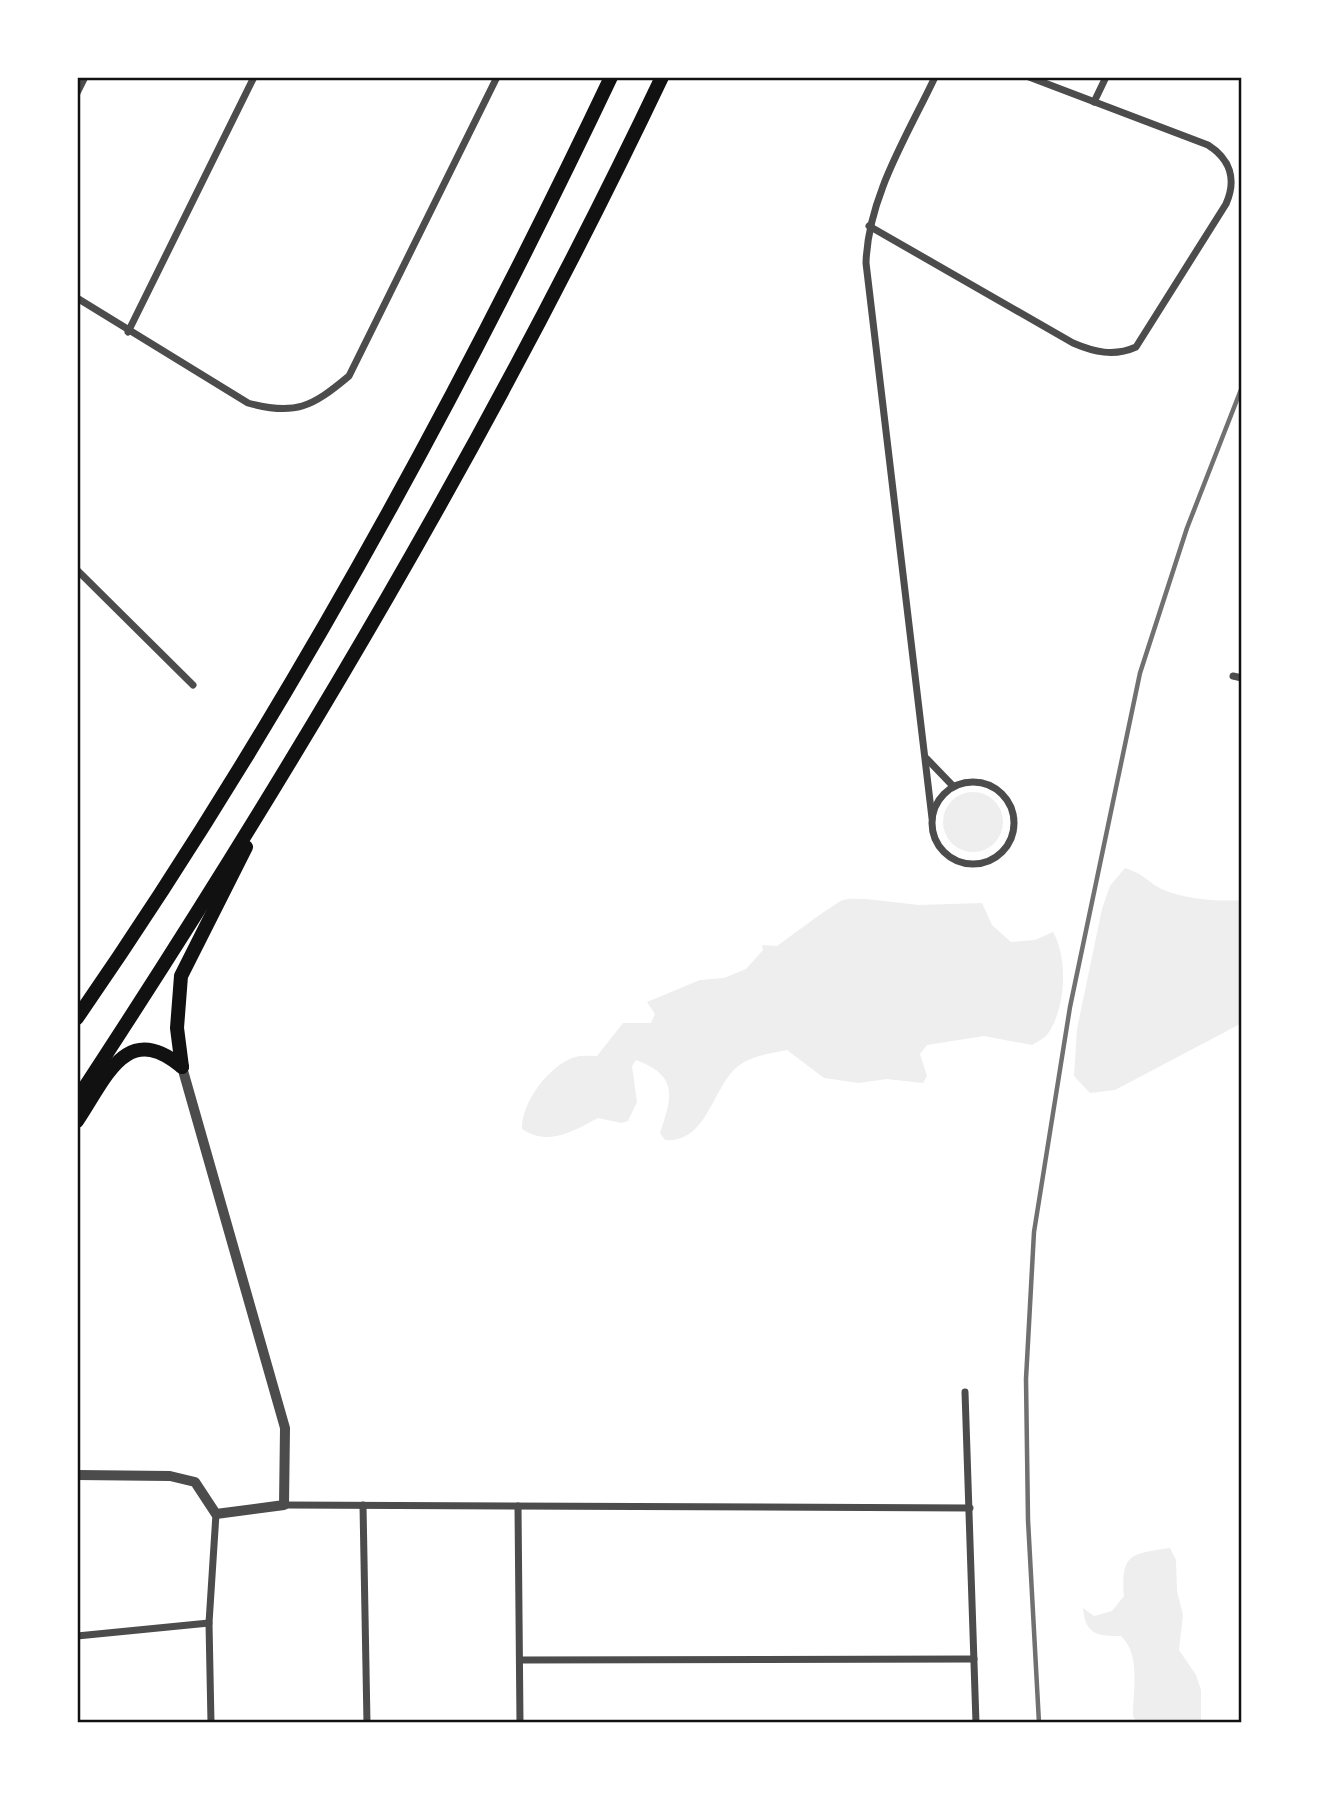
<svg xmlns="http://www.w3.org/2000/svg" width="1319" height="1800" font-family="Barlow,sans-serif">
  <rect width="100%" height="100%" fill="#fff"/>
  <!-- green -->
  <g fill="#eee">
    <circle cx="973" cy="822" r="30"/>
    <path d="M1125,868C1145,874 1148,883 1164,890C1185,899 1219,902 1242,900V1023L1115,1090L1090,1093L1074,1076L1077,1029L1102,909L1110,886Z"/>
    <path d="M866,899L919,905L982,903L992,925L1011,942L1035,940L1053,932C1068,958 1066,1006 1049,1032C1046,1038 1038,1041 1032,1045L984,1036L927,1045L920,1054L927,1076L923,1083L887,1079L859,1083L824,1078L787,1050C768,1054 746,1056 732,1072C711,1096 704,1143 665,1140L660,1133C672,1097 679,1076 636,1060L632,1066L637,1102L628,1121L621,1123L598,1118C573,1131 549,1147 522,1129C521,1103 549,1065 575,1057C581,1055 591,1056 597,1056L623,1023H651L655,1014L647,1002L700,980L724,978L746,969L763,950L762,945L777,946C787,939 833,904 843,900C849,898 859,899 866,899Z"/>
    <path d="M1170,1548L1176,1560L1177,1591L1183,1615L1179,1650L1196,1675L1201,1690V1723H1137L1133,1716C1133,1690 1141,1655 1121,1636C1098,1636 1085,1635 1083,1608L1094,1616L1112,1611L1124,1596C1121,1553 1131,1554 1170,1548Z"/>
  </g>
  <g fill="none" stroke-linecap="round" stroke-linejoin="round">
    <!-- minor -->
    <g stroke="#4c4c4c" stroke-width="7">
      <path d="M77,93L85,77"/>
      <path d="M1094,102L1106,77"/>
      <path d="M869,226L1073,343C1094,352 1114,357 1136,347L1226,204C1237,179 1230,159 1208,145L1029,77"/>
      <path d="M77,298L248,403C295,416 312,407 349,376L497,77"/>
      <path d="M128,332L254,77"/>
      <path d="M77,570L193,685"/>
      <path d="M1233,676L1242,678"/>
      <path d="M927,759L953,786"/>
      <circle cx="973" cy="823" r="41"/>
      <path d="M932,818L866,263C868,197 907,136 935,77"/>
      <path d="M965,1392L976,1723"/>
      <path d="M284,1505L970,1508"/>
      <path d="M363,1505L367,1723"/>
      <path d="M518,1506L520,1723"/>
      <path d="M77,1636L209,1623"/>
      <path d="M522,1660L974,1659"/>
      <path d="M211,1723L209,1623L216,1514"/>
    </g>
    <!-- tertiary -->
    <path stroke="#4c4c4c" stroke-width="10" d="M77,1475L170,1476L195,1482L216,1514L284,1505L285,1428L182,1067"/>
    <!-- motorway -->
    <g stroke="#111" stroke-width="14">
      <path d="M77,1018C281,723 457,401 611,77"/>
      <path d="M182,1067L177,1028L181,976L246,847"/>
      <path d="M77,1099C293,770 493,432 662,77"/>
      <path d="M77,1121C106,1078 126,1020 182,1067"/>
    </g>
    <!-- rail -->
    <path stroke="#707070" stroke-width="4.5" d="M1039,1723L1028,1520L1026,1379L1034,1232L1070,1007L1140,673L1187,528L1242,387"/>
  </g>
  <!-- border -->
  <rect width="1319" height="1800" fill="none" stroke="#ffffff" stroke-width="158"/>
  <rect x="79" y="79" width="1161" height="1642" fill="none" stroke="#111" stroke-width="2.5"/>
</svg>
